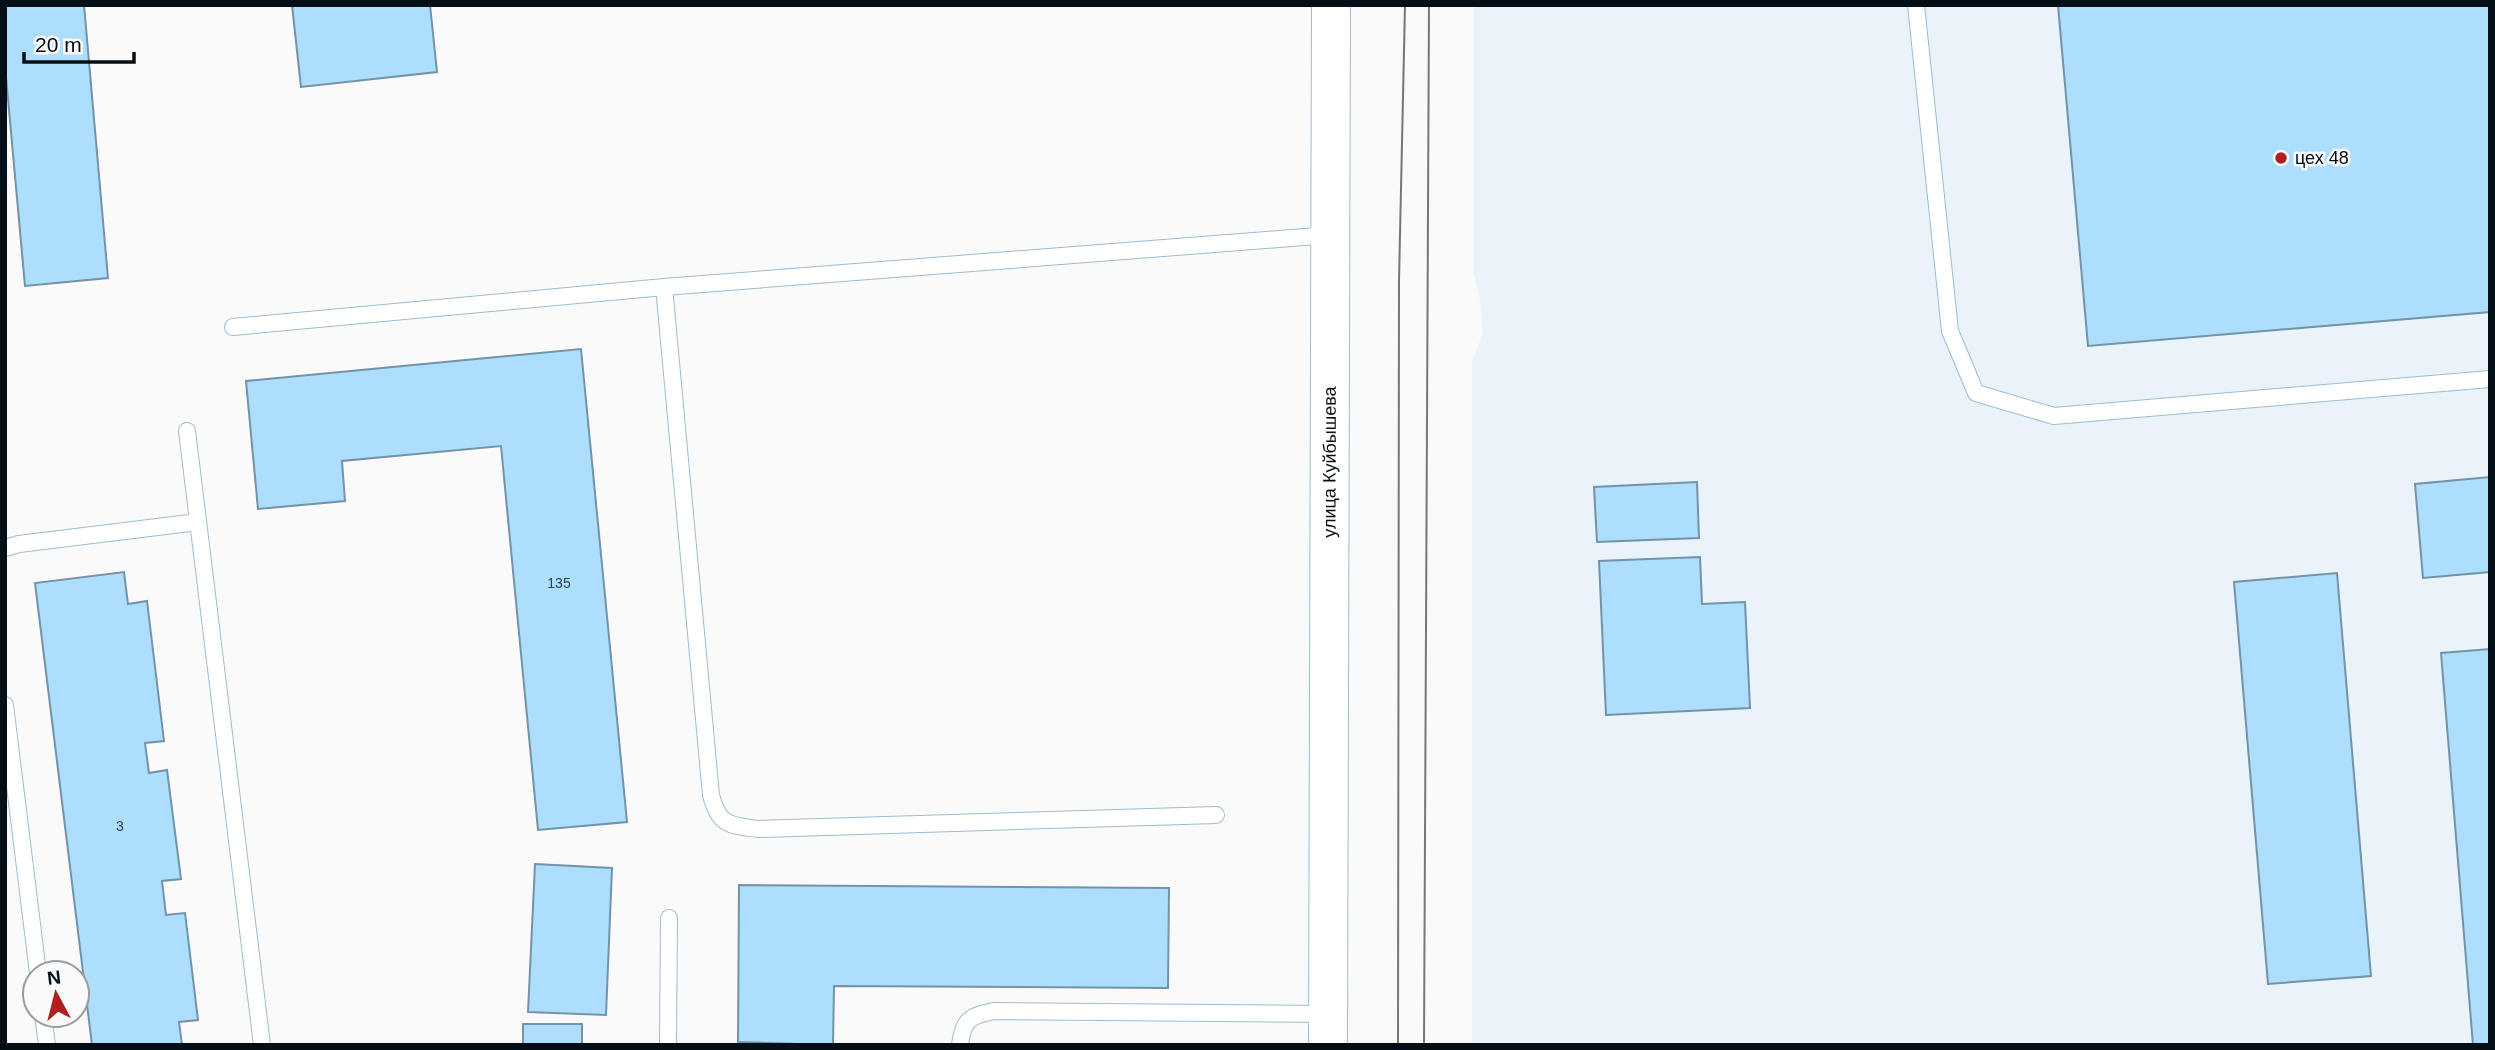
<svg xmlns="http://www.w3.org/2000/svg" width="2495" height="1050" font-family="Helvetica,sans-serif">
  <rect width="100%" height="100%" fill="#fafafa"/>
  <!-- built -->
  <path fill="#eaf3f9" d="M1474,5H2490V1045H1472V362L1483,333L1479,293L1474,275Z"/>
  <!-- building -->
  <g fill="#addefd" stroke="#7293a8" stroke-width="2">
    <path d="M5,5H84L108,278L25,286L5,66Z"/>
    <path d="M292,5H430L437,72L301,87Z"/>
    <path d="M2058,5H2490V312L2088,346Z"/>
    <path d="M581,349L627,822L538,830L501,446L342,461L345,501L258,509L246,381Z"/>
    <path d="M2490,477V572L2423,578L2415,484Z"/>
    <path d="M1697,482L1699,538L1597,542L1594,487Z"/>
    <path d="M1700,557L1702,604L1745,602L1750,708L1606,715L1599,561Z"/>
    <path d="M124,572L128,604L147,601L164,741L145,743L149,773L167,770L181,879L162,881L166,915L185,913L198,1020L179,1022L182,1045H92L35,583Z"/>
    <path d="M2337,573L2371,976L2268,984L2234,582Z"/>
    <path d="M2490,649V1045H2473L2441,653Z"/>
    <path d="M535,864L612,868L606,1015L528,1012Z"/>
    <path d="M739,885L1169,888L1168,988L834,986L833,1045L738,1042Z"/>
    <rect x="523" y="1024" width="59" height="21"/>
  </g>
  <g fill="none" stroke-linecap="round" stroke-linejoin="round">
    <defs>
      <g id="service">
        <path d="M1916,5L1950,331L1976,393L2054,416L2490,379"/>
        <path d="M664,287L711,795C719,826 729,825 758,829L1216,815"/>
        <path d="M233,327L664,287L1330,235"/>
        <path d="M187,431L262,1045"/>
        <path d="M5,548L19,544L198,522"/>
        <path d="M5,705L38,973"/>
        <path d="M43,1015L47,1045"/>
        <path d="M668,1045L669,918"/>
        <path d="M960,1045C963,1019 970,1016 994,1011L1328,1014"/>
      </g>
      <g id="secondary">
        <path id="s1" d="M1328,1045L1331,5"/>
      </g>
    </defs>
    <!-- service casing -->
    <use href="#service" stroke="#9bbdd3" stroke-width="18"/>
    <!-- secondary casing -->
    <use href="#secondary" stroke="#9bbdd3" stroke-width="40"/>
    <!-- service -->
    <use href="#service" stroke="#fff" stroke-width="16"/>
    <!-- secondary -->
    <use href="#secondary" stroke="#fff" stroke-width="38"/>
    <!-- tram -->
    <g stroke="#72787c" stroke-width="2">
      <path d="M1398,1045L1399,281L1405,5"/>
      <path d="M1424,1045L1429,5"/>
    </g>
  </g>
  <!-- markers -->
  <circle fill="#b01f1f" stroke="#fafafa" stroke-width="2.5" cx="2281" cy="158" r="7"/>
  <g text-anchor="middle" stroke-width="5" stroke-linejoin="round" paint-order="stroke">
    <!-- number labels -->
    <g font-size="14" fill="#2e4250">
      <text x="559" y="588">135</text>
      <text x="120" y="831">3</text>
    </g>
    <!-- poi labels -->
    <g font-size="18" fill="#030e16" stroke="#fafafa" text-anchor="start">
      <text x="2295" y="164">цех 48</text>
    </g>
    <!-- street labels -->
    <g font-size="18" fill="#030e16" stroke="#fafafa">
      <text dy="6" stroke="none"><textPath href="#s1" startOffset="583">улица Куйбышева</textPath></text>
    </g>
  </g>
  <!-- border -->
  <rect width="2495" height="1050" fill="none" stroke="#030e16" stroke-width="14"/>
  <!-- north arrow -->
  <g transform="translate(56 994) rotate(353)"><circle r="33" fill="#fafafa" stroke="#979c9f" stroke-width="2"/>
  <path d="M0-5L12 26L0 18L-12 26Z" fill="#b01f1f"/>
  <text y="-10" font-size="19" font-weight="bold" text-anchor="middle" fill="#030e16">N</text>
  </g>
  <!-- scale -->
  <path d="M24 52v10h110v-10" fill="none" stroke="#030e16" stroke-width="3.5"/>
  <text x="35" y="52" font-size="21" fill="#030e16" stroke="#fafafa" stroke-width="5" paint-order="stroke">20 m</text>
</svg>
